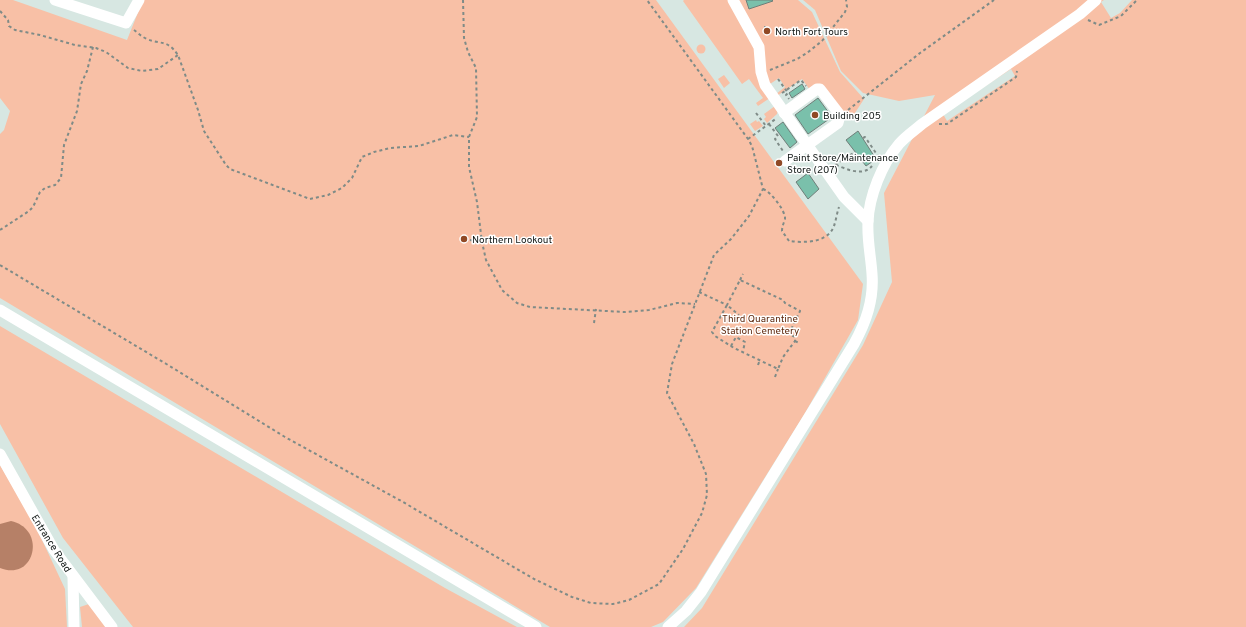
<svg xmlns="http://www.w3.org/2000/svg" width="1246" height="627" font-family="Overpass,sans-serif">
  <rect width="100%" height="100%" fill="#d7e7e2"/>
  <!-- green -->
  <g fill="#f8c0a6" fill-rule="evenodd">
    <path d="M0,0H13L127,40L143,0H656L863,284L858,320L805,413L696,588L663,622L651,627H550L0,298V134L4,130L10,111L0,98Z"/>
    <path d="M684,0H798L812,12L840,72L864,99L853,116L845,118L825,88L810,90L802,79L777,96L776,94L785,87L779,78L770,84V98L758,106L756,103L763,98L749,79L742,84L683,1Z"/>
    <path d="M803,0H1104L1101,2L1111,18L1120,13L1132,0H1246V627H684L702,608L863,345L892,282L884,193L935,95L899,101L863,93L841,71L815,10ZM1011,69L1015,76L947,121L943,114Z"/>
    <circle cx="701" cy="49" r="4.5"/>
    <path d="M724,75L730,83L724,88L718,79Z"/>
    <path d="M775,106L778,109L777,114L767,123L764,119L766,117L764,114Z"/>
    <path d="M756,120L757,122L759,121L763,126L755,131L750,124Z"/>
    <path d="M0,326L445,588L517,627H133L63,538L0,424Z"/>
    <path d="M0,465L35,525L65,589L67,627H0Z"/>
    <path d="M89,604L107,627H82L80,607Z"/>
  </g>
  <!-- water -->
  <path fill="#b68067" d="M11,521C47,529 35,582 0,568V524Z"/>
  <!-- building -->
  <g fill="#7ac0ab" stroke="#6f7e79">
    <path d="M746,0H772L773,1L749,9Z"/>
    <path d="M802,84L805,89L792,98L789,93Z"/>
    <path d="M818,98L832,117L808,134L795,115Z"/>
    <path d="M783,122L797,142L790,148L775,128Z"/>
    <path d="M858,131L876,159L866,166L846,140Z"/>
    <path d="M808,173L819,189L808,199L796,182Z"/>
  </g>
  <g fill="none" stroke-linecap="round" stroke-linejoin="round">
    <!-- path -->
    <g stroke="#7f8b87" stroke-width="2" stroke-dasharray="3 3" stroke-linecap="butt">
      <path d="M463,0L464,38L468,52L476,68L477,117L469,137V167L477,202L482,242L486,260L502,290L517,303L530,307L625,312L649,310L677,303L695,304"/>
      <path d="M0,11L8,20L9,26L15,30L40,35L75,45L96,48L106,52L128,68L142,71L158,69L178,55"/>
      <path d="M1088,20L1099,25L1121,16L1137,0"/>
      <path d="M765,26L766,36"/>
      <path d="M134,30C138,33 142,37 147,39C161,45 167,39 178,55L198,110L204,131L226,165L230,169L310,199L328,195L342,188L352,178L362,157L374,152L390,148L419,146L453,135L469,137"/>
      <path d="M770,70L797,59L807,53L822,41L845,12L847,7L846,0"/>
      <path d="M778,79L788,93L786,95L789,99"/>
      <path d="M782,93L801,80L806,86"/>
      <path d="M848,110L920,53L994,0"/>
      <path d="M756,113L766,126"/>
      <path d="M769,124L778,136L775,139L783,151"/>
      <path d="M939,124H947L1016,77L1017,71"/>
      <path d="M863,138L865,137L878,156"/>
      <path d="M748,139L777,118"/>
      <path d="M835,165L855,152"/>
      <path d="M836,165C846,169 863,177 872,166"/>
      <path d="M763,189C770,191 786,211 785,219C784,223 782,226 782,231L789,241C804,243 828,243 834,226C836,220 837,213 839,207"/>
      <path d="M0,230L29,211L33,207L40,192L45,188L55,185L61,178L64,145L77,111L81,84L87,71L93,47"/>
      <path d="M464,239L482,242"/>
      <path d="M0,265L168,365L285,437L403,502L534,579L572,597L591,603L613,604L629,600L659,584L683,549L702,513L707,495L706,474L694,444L667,393L672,364L714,255L731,239L749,216L763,189L752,146L748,139L647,0"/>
      <path d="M740,280L743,274"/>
      <path d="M699,292L727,305L740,280L783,300L785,303L800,311L789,334L795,337V341L783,357L778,369L734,348L715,336L712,332L727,305L739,315"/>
      <path d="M594,323L596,309"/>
      <path d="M795,341L799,343"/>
      <path d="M731,346L736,337L745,342L743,351"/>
      <path d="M758,365L760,360"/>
      <path d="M775,377L778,369"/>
    </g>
    <!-- minor -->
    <g stroke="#fff" stroke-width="11">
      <path d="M55,0L126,23L139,0"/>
      <path d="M733,0L759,47L761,72L765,85L844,197L868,221"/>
      <path d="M784,113L817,89H820L840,115L838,123L785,161"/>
      <path d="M0,310L536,627"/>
      <path d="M0,454L54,550L112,627"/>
      <path d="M73,577L74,627"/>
      <path d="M668,627L686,611L701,592L854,344C866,322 874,300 872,274C871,257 867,240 868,222C869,196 882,164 899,144C906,136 915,130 922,124L1080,14L1096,0"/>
    </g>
  </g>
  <!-- markers -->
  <g fill="#904925" stroke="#fff" stroke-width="1.5">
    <circle cx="767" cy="31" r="4"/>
    <circle cx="815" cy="115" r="4"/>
    <circle cx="779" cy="163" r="4"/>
    <circle cx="464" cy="239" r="4"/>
  </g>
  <g text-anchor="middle" stroke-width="3" stroke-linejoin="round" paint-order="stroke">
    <!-- poi labels -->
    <g font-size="10" fill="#121816" stroke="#fff" text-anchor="start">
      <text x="775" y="35">North Fort Tours</text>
      <text x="823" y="119">Building 205</text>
      <text x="787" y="161">Paint Store/Maintenance<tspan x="787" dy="12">Store (207)</tspan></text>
      <text x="472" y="243">Northern Lookout</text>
    </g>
    <!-- park labels -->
    <g font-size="10" fill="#5f2a0f" stroke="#fff">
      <text x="760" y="322">Third Quarantine<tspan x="760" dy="12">Station Cemetery</tspan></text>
    </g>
    <!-- street labels -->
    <g font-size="10" fill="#121816" stroke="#fff">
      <text transform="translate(52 543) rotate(58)" y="4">Entrance Road</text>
    </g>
  </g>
</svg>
